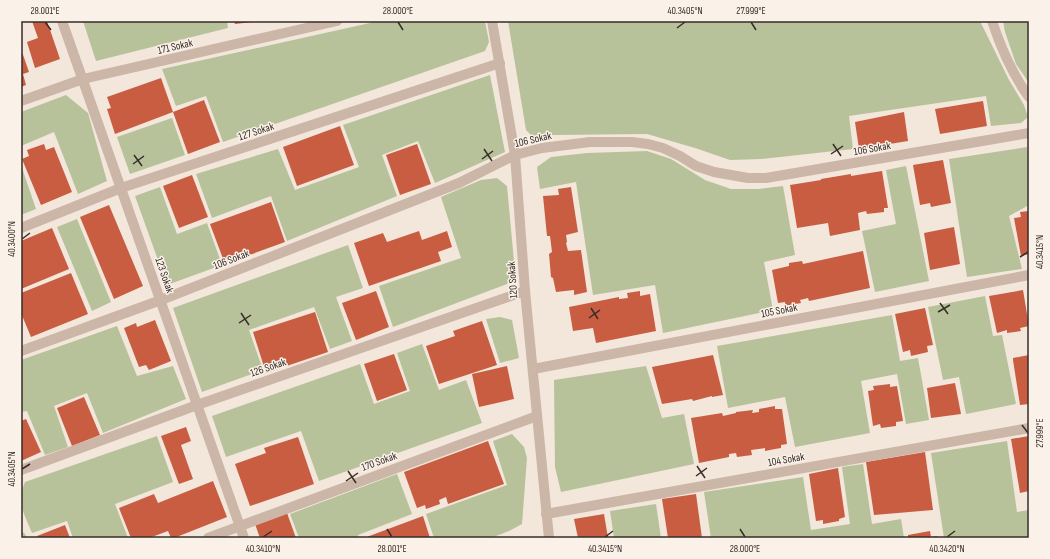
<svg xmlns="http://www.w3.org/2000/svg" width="1050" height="559" font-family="'Sofia Sans Condensed',sans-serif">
  <rect width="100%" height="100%" fill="#f3e6db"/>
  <!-- green -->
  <g fill="#b7c29b">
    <path d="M83,21H227L228,28L96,61Z"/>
    <path d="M379,21H485L489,42L485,51L223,142L206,96L176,106L162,69Z"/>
    <path d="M508,21H980L1009,80L1024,105L1028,117L1021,123L991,126L986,96L849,116L853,149L761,159L730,160L695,148L647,134L552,135L534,138L526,130Z"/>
    <path d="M1003,21H1029V83L1016,64L1005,32Z"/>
    <path d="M490,75L505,152L435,183L418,141L382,155L397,196L287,241L271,196L212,218L196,174L278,149L295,190L359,167L343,125Z"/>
    <path d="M66,95L88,113L107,181L78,194L54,132L21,146V112Z"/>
    <path d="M172,118L185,155L130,174L117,137Z"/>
    <path d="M1027,147L1029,161V205L1009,216L1022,269L967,277L949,159Z"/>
    <path d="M647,151L671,159L705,180L731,189H758L783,186L795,255L764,262L773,310L663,333L655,285L593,295L576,182L540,189L537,167L551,157L587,153Z"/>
    <path d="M21,165L36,209L21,215Z"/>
    <path d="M906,166L929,281L875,292L862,231L896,224L886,170Z"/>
    <path d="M497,178L507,186L515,272L507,284L393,327L379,286L461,258L441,197L481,180Z"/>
    <path d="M160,187L177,234L207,223L222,265L167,285L135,196Z"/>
    <path d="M77,219L111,302L92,311L57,227Z"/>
    <path d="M348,245L363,288L336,297L352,341L330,349L314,307L249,330L263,370L202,392L173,308Z"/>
    <path d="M985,296L993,336L1002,335L1016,404L966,414L959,377L943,380L928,307Z"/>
    <path d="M892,315L900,361L918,358L929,420L906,424L897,374L861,381L870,433L795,447L785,397L728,408L717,346Z"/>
    <path d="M500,317L512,320L519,358L500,363L486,319Z"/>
    <path d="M117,326L137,376L173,366L186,399L103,433L87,393L54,406L68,447L45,455L27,411L21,412V360Z"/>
    <path d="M422,344L439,390L466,380L482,423L319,481L301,431L226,457L212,416L360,364L374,404L410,391L397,353Z"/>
    <path d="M646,366L662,418L684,414L694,464L561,492L555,467L554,380Z"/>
    <path d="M512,434L524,447L527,458L522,524L509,531L491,538H434L426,514L507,485L493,441Z"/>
    <path d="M157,436L173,482L115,504L128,538H73L67,521L32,533C24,513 16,503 25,482Z"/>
    <path d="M1007,441L1017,512L1029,510V538H944L931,453Z"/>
    <path d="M863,464L872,524L901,519L904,538H711L704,492L803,477L811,530L850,524L842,467Z"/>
    <path d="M397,474L412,514L358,535L359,538H299L290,514Z"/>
    <path d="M656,504L661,538H614L610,511Z"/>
  </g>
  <!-- building -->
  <g fill="#c95d42">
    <path d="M32,21H47L60,59L35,68L27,42L38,38Z"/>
    <path d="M234,21H252V22L235,24Z"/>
    <path d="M21,49L29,72L23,74L26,85L21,87Z"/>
    <path d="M161,78L173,112L115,134L107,109L111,108L107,97Z"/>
    <path d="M204,100L220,142L188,154L173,112Z"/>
    <path d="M983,101L987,126L940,134L935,109Z"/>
    <path d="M904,112L908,141L859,149L855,122Z"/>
    <path d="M340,126L354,165L297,186L283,147Z"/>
    <path d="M44,144L46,150L54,147L72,192L41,205L22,159L29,156L27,150Z"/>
    <path d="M417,144L431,184L400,195L386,155Z"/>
    <path d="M943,160L951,203L931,207L930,203L920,205L913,165Z"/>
    <path d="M882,171L888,208H884V212L867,214L866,211L858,213L860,230L830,236L828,223L797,228L790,185L821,180V179L851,174V176Z"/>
    <path d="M192,175L208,217L179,228L163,186Z"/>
    <path d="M571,187L578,232L566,235L567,242L566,243L568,251L581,250L587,292L574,295V290L556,292L553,278L551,277L549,254L552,252L550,236H547L543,196L559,195L558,189Z"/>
    <path d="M271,202L285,242L225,264L210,224Z"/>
    <path d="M109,205L143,286L114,299L80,217Z"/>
    <path d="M1029,211V254L1021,256L1014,218L1021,217L1020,212Z"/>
    <path d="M954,227L960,264L930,270L924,233Z"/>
    <path d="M52,228L69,269L21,289V241Z"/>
    <path d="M419,231L422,240L447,231L452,247L438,252L441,261L369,286L354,243L383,233L387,242Z"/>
    <path d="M863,251L870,288L809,301L808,298L800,300L801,303L785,306V302L778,303L772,270L789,266V263L802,261L803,264Z"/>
    <path d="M71,273L88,314L31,337L21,313V293Z"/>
    <path d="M1023,290L1029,326L1020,328L1021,331L1007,333V330L997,333L989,296Z"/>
    <path d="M376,291L389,327L356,340L342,303Z"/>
    <path d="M640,291V296L650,294L656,331L596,343L593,328L573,331L569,307L619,297V299L628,298L627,293Z"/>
    <path d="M925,308L933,345L927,346L928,352L911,356L910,350L903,352L895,314Z"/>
    <path d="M315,312L328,352L266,373L253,332Z"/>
    <path d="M155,320L171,361L149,370L146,365L139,367L124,328L136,323L137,327Z"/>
    <path d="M482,321L497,365L439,384L426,346L455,336L453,331Z"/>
    <path d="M394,354L407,390L377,401L364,364Z"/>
    <path d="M713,355L723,395L712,397V396L693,401L692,399L662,404L652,367Z"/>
    <path d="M1029,355V404L1020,405L1013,360V358Z"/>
    <path d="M507,366L514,399L479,407L472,374Z"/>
    <path d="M955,383L961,414L931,418L927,388Z"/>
    <path d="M890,384V387L897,386L903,421L896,422V426L881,428L880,424L873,426L868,391L874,390L873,386Z"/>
    <path d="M84,397L100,435L72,446L57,408Z"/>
    <path d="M775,406V409H782L787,444L781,445V448L775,449L765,451V448L751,450L752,455L737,457L736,453L729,454V457L699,463L691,418L722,413L723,416L736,413V412L753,410L752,413L759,412V409Z"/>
    <path d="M26,419L41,452L21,461V421Z"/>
    <path d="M186,427L191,441L181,445L193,479L179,484L161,436Z"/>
    <path d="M1029,436V491L1020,493L1011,439Z"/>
    <path d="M298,437L314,484L250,506L235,464L266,453L264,448Z"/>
    <path d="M488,441L504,484L448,504L446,497L439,500L440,504L426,509L425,505L417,508L404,472Z"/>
    <path d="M925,452L933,510L874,515L866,462Z"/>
    <path d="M838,468L845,517L839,519V521L823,524V520L816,521L809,474Z"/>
    <path d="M213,481L227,517L174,538H171L168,531L149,538H131L119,508L154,494L158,503Z"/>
    <path d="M696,494L702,538H668L662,499Z"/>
    <path d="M287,513L296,538H260L255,524Z"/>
    <path d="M604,514L608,538H578L574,519Z"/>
    <path d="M423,516L430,538H364Z"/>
    <path d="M65,525L70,538H37V536Z"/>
    <path d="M930,531L931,537L937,536V538H908V535Z"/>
  </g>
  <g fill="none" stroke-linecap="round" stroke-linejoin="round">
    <!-- lane -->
    <g stroke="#cbb6a7" stroke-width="10">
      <path d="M62,21L244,538"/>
      <path d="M992,21C1001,48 1012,74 1029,97"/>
      <path d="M21,228L121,188L500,63"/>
      <path d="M21,351L161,300L459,183L515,155L542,148L590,142H632L648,144L663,148L680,156L696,166L714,172L748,178H766L1029,133"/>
      <path d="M21,470L197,405L525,291"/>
      <path d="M546,514L1029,428"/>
      <path d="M208,538L537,416"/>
    </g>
    <!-- street -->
    <g stroke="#cbb6a7" stroke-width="10">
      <path d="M492,21L515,155L525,291L549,538"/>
      <path d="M21,101L83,79L337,21"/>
      <path d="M533,369L1029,275"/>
      <path d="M21,537V538"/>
    </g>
  </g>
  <!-- ticks -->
  <path fill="none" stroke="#372c28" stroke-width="1.5" d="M45,22L51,30M398,22L403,30M751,22L756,30M677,28L685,22M833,144L841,156M484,149L492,161M831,154L843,146M134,155L142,166M482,159L493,151M133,164L144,156M22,239L30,233M1020,257L1028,252M940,303L948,314M591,308L598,319M938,312L950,305M241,313L249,325M589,318L600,310M239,323L251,315M1022,425L1028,433M697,466L705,478M22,469L30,464M348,471L356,483M696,476L707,468M346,481L358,473M387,529L392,537M740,529L745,537M263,537L272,531M605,537L613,531M947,537L955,531"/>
  <g text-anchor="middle" stroke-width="3" stroke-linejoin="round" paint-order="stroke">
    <!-- street labels -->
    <g font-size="11" fill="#372c28" stroke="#faf1e8">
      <text transform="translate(175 46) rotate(-13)" y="4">171 Sokak</text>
      <text transform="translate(256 131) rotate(-18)" y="4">127 Sokak</text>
      <text transform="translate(533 139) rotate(-13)" y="4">106 Sokak</text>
      <text transform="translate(872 148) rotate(-10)" y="4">106 Sokak</text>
      <text transform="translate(231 259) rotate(-21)" y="4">106 Sokak</text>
      <text transform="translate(165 275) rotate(71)" y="4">123 Sokak</text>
      <text transform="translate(512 280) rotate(-94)" y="4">120 Sokak</text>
      <text transform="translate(779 310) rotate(-11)" y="4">105 Sokak</text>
      <text transform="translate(268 367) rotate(-19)" y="4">126 Sokak</text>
      <text transform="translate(786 459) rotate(-10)" y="4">104 Sokak</text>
      <text transform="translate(379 461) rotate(-20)" y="4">170 Sokak</text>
    </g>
  </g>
  <!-- border -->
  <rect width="1050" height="559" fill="none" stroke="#faf1e8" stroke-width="44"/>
  <rect x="22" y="22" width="1006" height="515" fill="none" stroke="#372c28" stroke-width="1.5"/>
  <g font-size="10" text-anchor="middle" fill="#372c28">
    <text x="45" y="14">28.001°E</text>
    <text x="398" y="14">28.000°E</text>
    <text x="685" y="14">40.3405°N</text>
    <text x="751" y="14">27.999°E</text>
    <text transform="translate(11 239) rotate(-90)" y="4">40.3400°N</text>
    <text transform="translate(1039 252) rotate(-90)" y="4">40.3415°N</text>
    <text transform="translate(1039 433) rotate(-90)" y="4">27.999°E</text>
    <text transform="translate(11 469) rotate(-90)" y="4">40.3405°N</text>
    <text x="263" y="552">40.3410°N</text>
    <text x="392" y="552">28.001°E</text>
    <text x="605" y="552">40.3415°N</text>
    <text x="745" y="552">28.000°E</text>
    <text x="947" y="552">40.3420°N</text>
  </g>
</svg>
